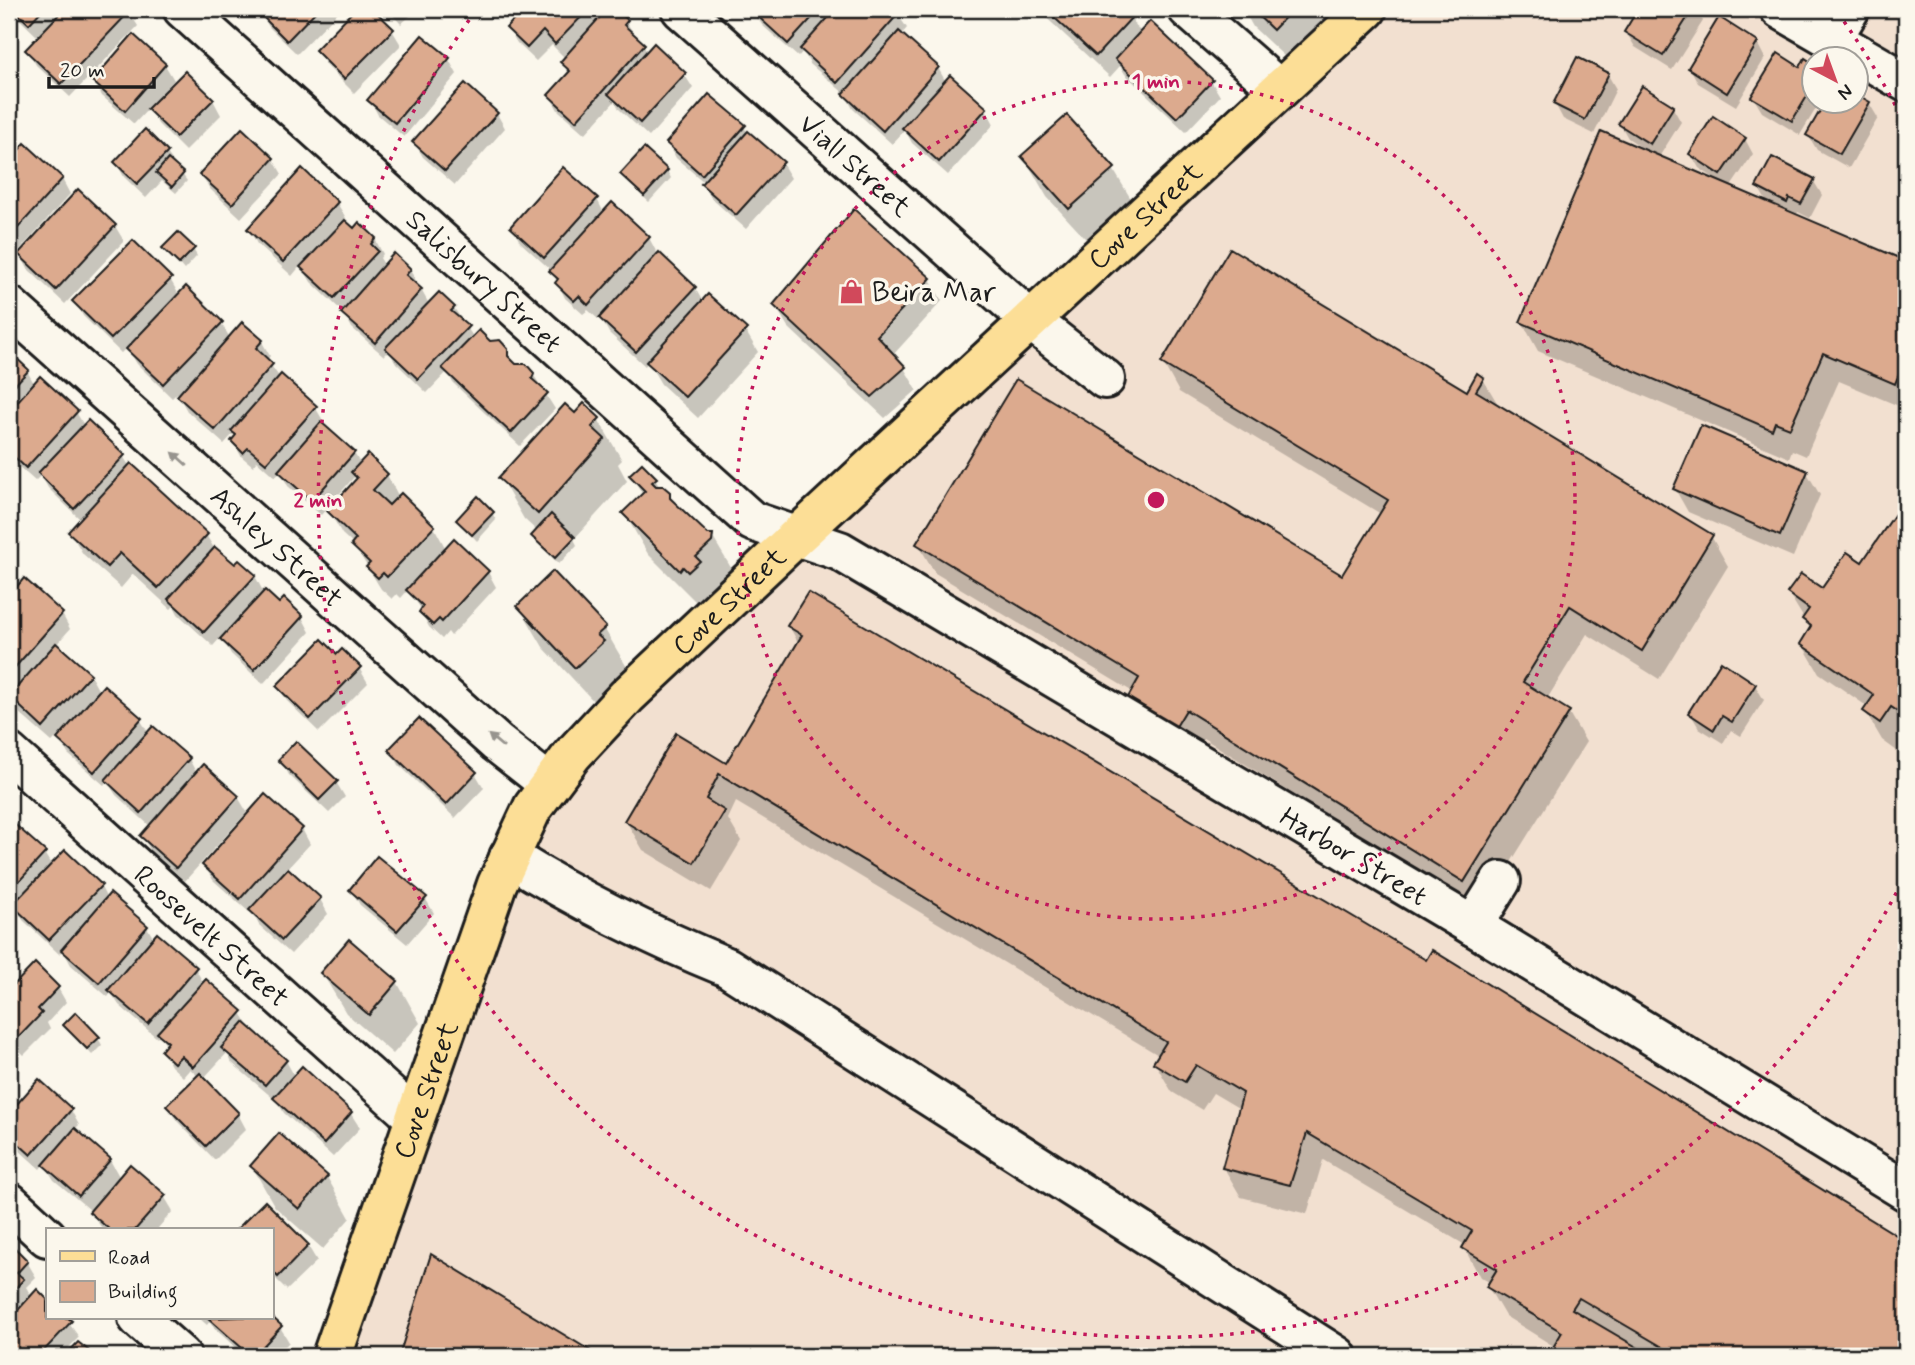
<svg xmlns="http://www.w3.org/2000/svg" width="1915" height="1365" font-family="Mynerve,sans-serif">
  <rect width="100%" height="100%" fill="#fbf7ec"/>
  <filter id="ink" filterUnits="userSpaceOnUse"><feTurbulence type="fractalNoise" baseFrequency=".0143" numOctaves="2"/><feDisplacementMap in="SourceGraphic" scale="14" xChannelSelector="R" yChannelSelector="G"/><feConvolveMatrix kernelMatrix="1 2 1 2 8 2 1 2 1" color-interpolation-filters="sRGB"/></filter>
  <g filter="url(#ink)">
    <!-- built -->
    <path fill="#f2e0d0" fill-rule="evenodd" d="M1367,9H1906V1356H332L533,807ZM1814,60H1856V102H1814Z"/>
    <!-- shadow -->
    <g fill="#0003">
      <path d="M9,9H127L138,26L70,97L36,65L28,50L39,38Z"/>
      <path d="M264,9H341L297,54L269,27L260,12Z"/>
      <path d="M358,9L363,15L370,9L392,30L401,45L354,93L326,65L317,50Z"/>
      <path d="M387,9H418L401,24Z"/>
      <path d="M437,9H449L442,15Z"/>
      <path d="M503,9H519L512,17Z"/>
      <path d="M526,9H609L608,12L626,22L648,53L684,74L693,88L649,137L619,109L615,101L585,134L558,110L550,96L569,74L562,62L565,58L552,45L536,61L517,43L508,28Z"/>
      <path d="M748,9H894L907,28L901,35L938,68L946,82L986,109L994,124L948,175L912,143L905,130L892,144L853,109L845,94L810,64L803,51L798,57L762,25L754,12Z"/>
      <path d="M1037,9H1125L1141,33L1211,81L1220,96L1186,132L1125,74L1120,66L1110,77Z"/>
      <path d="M1243,9H1319L1333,32L1298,69L1253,27Z"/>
      <path d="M1640,9H1696L1703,21L1672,70L1635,47L1626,32Z"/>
      <path d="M423,37L449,60L457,74L404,137L378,115L370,100Z"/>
      <path d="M1757,43L1765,58L1736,106L1698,83L1690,68Z"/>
      <path d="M165,65L174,80L166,88L168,91L213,100L221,115L185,151L158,124L149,108L134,124L102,96L94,81Z"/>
      <path d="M1814,66V102H1820L1800,135L1762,112L1753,97L1800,69Z"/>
      <path d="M1608,75L1616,89L1594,134L1563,119L1555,104Z"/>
      <path d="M1856,96L1869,103L1878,118L1849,168L1817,150L1808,135L1827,102H1856Z"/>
      <path d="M1673,108L1681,122L1659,157L1716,182L1717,180L1699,168L1691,154L1745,139L1753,154L1730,188L1768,204L1758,187L1813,180L1822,195L1810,218L1798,212L1796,216L1906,263V409L1839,381L1806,456L1792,450L1789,458L1538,351L1522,322L1644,149L1628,138L1620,124Z"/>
      <path d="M497,114L505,128L455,185L423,157L414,142Z"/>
      <path d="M744,127L748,133L782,163L791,178L746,229L712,199L703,185L705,183L676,158L668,143Z"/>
      <path d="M242,130L273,159L282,174L241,218L210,189L201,175Z"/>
      <path d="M9,131L16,145L9,153Z"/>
      <path d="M25,146L62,179L70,194L14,256L9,252V164Z"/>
      <path d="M167,153L187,181L176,193L162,181L146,198L124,177L116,162Z"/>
      <path d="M1024,157L1113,169L1137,209L1094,248L1047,197Z"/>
      <path d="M667,171L671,178L649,202L626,181L622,174Z"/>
      <path d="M78,192L115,226L124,241L65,304L28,269L20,254Z"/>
      <path d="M597,199L604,213L649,238L657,253L695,288L703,302L745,330L758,352L698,418L661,384L648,362L645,366L609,333L600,317L598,319L588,310L583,314L565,298L552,271L520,242L512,227Z"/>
      <path d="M337,203L346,218L343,221L354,230L359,225L375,239L383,254L380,258L385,266L410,270L429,304L454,308L474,338L506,350L515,366L533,374L555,409L520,446L453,383L447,372L427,393L396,363L389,351L384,356L352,328L343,312L311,282L301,265L292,276L257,244L249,229Z"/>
      <path d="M165,248L193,249L197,256L184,270Z"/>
      <path d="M170,279L179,295L221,323L230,338L242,324L262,342L270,356L267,360L280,378L315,407L324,422L322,424L354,453L361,465L387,475L399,497L401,496L434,527L446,549L454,541L488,572L496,587L451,636L448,632L442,639L429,627L421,612L422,610L408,590L401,598L397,594L392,599L381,589L354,545L342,534L329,511L358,481L355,476L321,515L288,486L280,471L275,477L257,461L253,466L241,456L233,441L237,437L234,433L224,444L187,411L177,393L172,398L137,364L127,347L121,353L83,316L75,301Z"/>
      <path d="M930,279L942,301L893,355L904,368L917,390L885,418L788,327L775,305Z"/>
      <path d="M9,353L27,371L35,385L76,412L85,427L123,456L130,467L206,535L214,548L235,567L255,576L264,593L280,606L302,617L310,632L263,684L231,654L221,637L213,646L178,614L174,606L171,609L133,574L121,588L83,554L70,532L81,520L48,488L41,475L35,481L9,458Z"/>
      <path d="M1163,363L1467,393L1483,379L1499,406L1711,536L1728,566L1659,679L1587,634L1547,699L1569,713L1586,742L1481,910L1203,738L1191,758L1133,692L935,573L918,544L1343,578L1381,514L1179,392Z"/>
      <path d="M575,416L598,419L622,460L618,464L627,481L574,539L577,545L559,564L537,543L533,536L537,531L524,519L501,479Z"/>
      <path d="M1807,473L1820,495L1793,557L1688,512L1675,489Z"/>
      <path d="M632,476L655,479L660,488L668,493L676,506L707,535L712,536L736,576L704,610L648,554L625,514L643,495Z"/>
      <path d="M492,513L496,520L477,541L458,520Z"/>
      <path d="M1896,516L1906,524V737L1897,751L1882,740L1865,711L1868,707L1819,673L1802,644L1811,630L1789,594L1822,591L1863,565Z"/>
      <path d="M9,566L22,584L62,614L70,629L56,645L90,675L100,693L140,719L149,734L189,759L197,774L203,767L238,797L247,812L185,881L151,851L142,836L151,827L116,795L107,781L104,785L68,754L58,736L52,742L18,712L9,698Z"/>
      <path d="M519,606L604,628L628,669L621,675L626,683L599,707L543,647Z"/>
      <path d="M789,626L1427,962L1433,952L1906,1243V1356H1550L1555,1347L1505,1316L1488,1287L1491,1283L1480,1277L1464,1248L1465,1245L1323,1160L1307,1214L1241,1197L1224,1168L1240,1109L1213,1093L1202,1110L1172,1092L1155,1063L1160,1056L736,802L728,819L741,841L711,891L643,850L626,821L727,765L799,644Z"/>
      <path d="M337,656L359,668L368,683L319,732L287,701L278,686Z"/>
      <path d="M1755,685L1764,700L1741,736L1731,730L1723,743L1699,728L1690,713Z"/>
      <path d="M391,750L475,773L484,788L455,818L399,765Z"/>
      <path d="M281,760L336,782L345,797L329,813L289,775Z"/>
      <path d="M9,804L15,816L9,822L44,853L52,866L65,852L101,887L107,899L147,927L154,939L195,968L204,984L241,1013L250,1027L286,1061L295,1077L302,1069L351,1114L360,1128L333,1157L284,1113L275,1098L274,1099L232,1063L227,1053L203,1079L238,1114L246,1129L215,1160L177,1121L168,1107L199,1077L190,1069L183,1077L171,1066L163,1051L167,1046L160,1034L157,1038L119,1005L111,993L108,997L71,965L63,950L59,954L23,920L16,908L9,916Z"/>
      <path d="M302,829L310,844L287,869L320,899L328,914L291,954L259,925L251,910L249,912L213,880L204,865Z"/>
      <path d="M351,890L425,898L434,913L407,944L360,905Z"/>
      <path d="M35,966L58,988L66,1002L47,1023L50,1029L24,1055L9,1040V993Z"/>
      <path d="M322,973L397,982L420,1023L393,1054L346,1013Z"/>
      <path d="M65,1025L98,1038L102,1045L92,1055Z"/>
      <path d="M39,1082L71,1110L79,1125L74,1130L110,1160L120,1178L164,1196L173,1211L158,1228L161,1230H103L89,1209L54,1180L44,1164L40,1169L9,1141V1116Z"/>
      <path d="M252,1166L327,1177L350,1218L323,1249L275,1207Z"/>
      <path d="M265,1203L308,1246L317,1261L287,1290L271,1274V1230H239Z"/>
      <path d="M9,1244L27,1262L36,1277L26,1287L32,1297L37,1292L47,1301V1318H65L79,1337L61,1356H12L9,1353Z"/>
      <path d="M432,1257L596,1356H401Z"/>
      <path d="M199,1318H270L280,1327L289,1342L276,1356H245L214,1328L210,1321L207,1325Z"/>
    </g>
    <!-- building -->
    <g fill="#dcaa8e" stroke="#1c1c1c" stroke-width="2">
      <path d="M13,9H43L29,24Z"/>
      <path d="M64,9L131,10L61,84L25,50Z"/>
      <path d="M261,9H318L287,41L258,12Z"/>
      <path d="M355,9H360L363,12L367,9H373L394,29L344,79L315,50Z"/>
      <path d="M524,9H589L555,44L543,31L527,48L506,28Z"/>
      <path d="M607,9L612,13L615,9L628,20L624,25L645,44L576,121L548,95L570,71L560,62Z"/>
      <path d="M753,9H820L788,44L751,10Z"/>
      <path d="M836,9H897L900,12L837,83L800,49Z"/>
      <path d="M1045,9H1125L1133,16L1096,56Z"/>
      <path d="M1251,9H1293L1273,30Z"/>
      <path d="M1638,9H1693L1663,56L1624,32Z"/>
      <path d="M1719,17L1758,42L1727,93L1688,68Z"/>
      <path d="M1150,21L1213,80L1177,118L1115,59Z"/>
      <path d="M899,31L939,67L883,131L843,94Z"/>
      <path d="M133,34L166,64L125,111L92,81Z"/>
      <path d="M422,35L450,58L395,123L367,100Z"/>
      <path d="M654,43L686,73L640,123L608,94Z"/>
      <path d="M1778,53L1800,67L1805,58L1814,64V85L1792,121L1751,97Z"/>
      <path d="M1577,57L1609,73L1585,120L1553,104Z"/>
      <path d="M185,71L214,99L176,137L147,109Z"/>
      <path d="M950,75L987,108L939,162L902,128Z"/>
      <path d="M465,83L498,113L445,171L412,142Z"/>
      <path d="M1642,86L1674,106L1650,144L1618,124Z"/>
      <path d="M709,94L746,125L702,175L666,143Z"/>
      <path d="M1856,94L1870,102L1840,154L1806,135L1825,102H1856Z"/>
      <path d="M1067,115L1115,168L1069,209L1021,156Z"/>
      <path d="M1713,116L1746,138L1721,175L1689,154Z"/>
      <path d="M242,128L274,158L232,204L199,174Z"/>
      <path d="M145,129L168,152L137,184L114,162Z"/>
      <path d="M748,131L784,162L736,215L701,184Z"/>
      <path d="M1601,131L1906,261V357L1895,384L1823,353L1790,428L1775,422L1772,430L1520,322Z"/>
      <path d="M25,143L63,178L9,238V161Z"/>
      <path d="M644,148L668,170L644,196L620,174Z"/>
      <path d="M1772,157L1815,179L1801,204L1789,198L1787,203L1756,187Z"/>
      <path d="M168,159L184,173L172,187L156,173Z"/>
      <path d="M563,167L598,198L544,258L510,227Z"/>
      <path d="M302,168L338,202L283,262L247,229Z"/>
      <path d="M78,189L116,225L56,290L18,254Z"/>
      <path d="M612,202L650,237L588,305L579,296L574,301L555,283L558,279L549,271Z"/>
      <path d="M854,209L931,278L877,336L906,367L872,397L773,305Z"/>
      <path d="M345,220L354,228L359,222L376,238L371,244L378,251L334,298L300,267Z"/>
      <path d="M178,232L195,248L179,264L162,248Z"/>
      <path d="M133,240L172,278L111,339L72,301Z"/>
      <path d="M1230,248L1467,391L1477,373L1484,378L1476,391L1713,535L1642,651L1570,606L1523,682L1570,711L1464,882L1186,710L1174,730L1126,701L1139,678L916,544L1016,379L1342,575L1388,500L1161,363Z"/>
      <path d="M659,252L696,287L636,352L599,318Z"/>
      <path d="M394,253L411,269L406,275L422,289L375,343L341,313Z"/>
      <path d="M186,286L223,322L163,384L126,349Z"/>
      <path d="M439,292L455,307L451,311L469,326L418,379L385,348Z"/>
      <path d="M708,294L747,329L685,397L646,362Z"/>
      <path d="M242,322L263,340L256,348L273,364L215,430L177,396Z"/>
      <path d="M479,330L490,341L500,340L508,349V356L516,364H526L534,373L532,379L548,393L511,433L442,368Z"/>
      <path d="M9,351L29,370L9,391Z"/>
      <path d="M281,374L317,406L266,463L248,448L243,453L231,441L236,435L231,431Z"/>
      <path d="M40,376L78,411L26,468L9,452V411Z"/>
      <path d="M584,403L600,418L592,427L605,439L538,514L498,478L565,404L575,413Z"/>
      <path d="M88,420L125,455L74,509L38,473Z"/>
      <path d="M321,422L355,452L312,501L278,471Z"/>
      <path d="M1701,425L1808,471L1780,536L1673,489Z"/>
      <path d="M368,454L388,474L373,490L389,505L401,493L435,526L387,577L383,573L378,578L366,567L370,563L351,545L356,539L327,511L357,478L351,472Z"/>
      <path d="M131,463L208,534L158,588L120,553L107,567L68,532Z"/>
      <path d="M642,463L657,478L652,482L656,486H663L670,492V498L708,534H713L712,542L696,557L700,561L688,572L683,567L680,571L622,513L645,491L629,475Z"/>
      <path d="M478,496L494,512L472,535L456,520Z"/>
      <path d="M551,514L575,537L555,558L531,536Z"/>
      <path d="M1895,514L1906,522V717L1891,707L1880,723L1863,711L1874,695L1800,644L1811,626L1802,619L1809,609L1787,593L1801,574L1822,588L1847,552L1862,562Z"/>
      <path d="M454,538L489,571L442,622L439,619L433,625L419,612L423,606L406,590Z"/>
      <path d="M215,547L235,564L239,560L256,575L204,632L168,599Z"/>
      <path d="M553,571L606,627L597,635L604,641L575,668L517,606Z"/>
      <path d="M24,578L63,613L9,674V596Z"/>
      <path d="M265,590L279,603L284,598L303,616L254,670L220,639Z"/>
      <path d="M808,592L1426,960L1432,950L1906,1241V1356H1678L1579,1298L1572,1309L1652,1356H1548L1562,1332L1486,1287L1497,1269L1462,1248L1472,1231L1307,1133L1290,1185L1222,1168L1243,1093L1196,1065L1185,1082L1153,1063L1166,1042L719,774L706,799L725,811L694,863L624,821L676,733L726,763L802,635L787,626Z"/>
      <path d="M322,639L337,654L342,649L361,667L310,719L276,686Z"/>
      <path d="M56,643L91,674L43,728L9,696Z"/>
      <path d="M1721,661L1756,684L1732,722L1722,716L1714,730L1688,713Z"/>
      <path d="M104,685L142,718L94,772L57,739Z"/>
      <path d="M419,718L477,772L446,805L388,750Z"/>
      <path d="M153,726L190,758L141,813L105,780Z"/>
      <path d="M296,741L338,781L319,800L278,760Z"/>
      <path d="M203,764L239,796L176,868L140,836Z"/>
      <path d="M265,794L303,828L240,899L202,865Z"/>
      <path d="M11,821L46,852L9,892V823Z"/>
      <path d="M65,850L102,885L49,940L12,905Z"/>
      <path d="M377,856L427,897L397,931L349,890Z"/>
      <path d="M288,868L321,898L282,940L249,910Z"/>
      <path d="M110,893L148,926L99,983L61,950Z"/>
      <path d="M157,933L197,967L148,1024L108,990Z"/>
      <path d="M349,939L398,981L369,1015L320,973Z"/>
      <path d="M35,963L59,987L38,1009L42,1013L15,1041L9,1035V990Z"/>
      <path d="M206,979L243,1011L193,1067L181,1056L174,1063L161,1051L168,1042L157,1033Z"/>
      <path d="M76,1012L100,1037L87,1049L63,1025Z"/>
      <path d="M244,1022L287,1060L265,1085L221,1048Z"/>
      <path d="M302,1066L352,1112L324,1144L273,1098Z"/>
      <path d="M200,1073L239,1113L206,1146L166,1106Z"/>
      <path d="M39,1079L72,1109L31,1155L9,1135V1113Z"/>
      <path d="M75,1128L111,1159L79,1196L43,1165Z"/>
      <path d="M279,1133L328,1176L299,1209L250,1166Z"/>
      <path d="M130,1164L166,1195L135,1230H110L89,1212Z"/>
      <path d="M265,1201L309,1245L278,1277L271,1270V1230H236Z"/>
      <path d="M9,1242L28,1261L17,1273L24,1279L9,1295Z"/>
      <path d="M431,1254L599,1356H399Z"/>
      <path d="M37,1289L47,1299V1318H68L72,1321L39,1356H18L9,1348V1320Z"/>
      <path d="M271,1316L282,1326L254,1356H251L208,1318Z"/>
      <path d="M78,1342L93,1354L91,1356H65Z"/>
    </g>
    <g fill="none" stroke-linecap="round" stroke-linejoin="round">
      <defs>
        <g id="minor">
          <path id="s1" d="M183,9L752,521L840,551L1473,926L1906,1191"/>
          <path id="s2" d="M681,9L1030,320L1105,379"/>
          <path d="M1188,9L1279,89"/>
          <path d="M1780,9L1906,82"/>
          <path d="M1832,39L1850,9"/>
          <path id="s3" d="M9,306L497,743L549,784"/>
          <path id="s4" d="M9,753L414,1117"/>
          <path d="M509,857C578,900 651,936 727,967L1337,1356"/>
          <path d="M1473,926L1501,881"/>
          <path d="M9,1202L47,1237"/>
          <path d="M138,1318L181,1356"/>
        </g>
        <g id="major">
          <path id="s5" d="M332,1356L497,884L533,807L572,755L627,696L796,537L1367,9"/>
        </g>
      </defs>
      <!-- minor casing -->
      <use href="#minor" stroke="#1c1c1c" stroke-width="44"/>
      <!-- major casing -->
      <use href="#major" stroke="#1c1c1c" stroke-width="44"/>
      <!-- minor -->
      <use href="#minor" stroke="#fbf7ec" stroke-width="38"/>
      <!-- major -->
      <use href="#major" stroke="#fcde96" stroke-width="38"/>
    </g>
    <!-- one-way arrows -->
    <defs><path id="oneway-solid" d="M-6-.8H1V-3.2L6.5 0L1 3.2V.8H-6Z" transform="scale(1.75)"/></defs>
    <g fill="#97948e">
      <use href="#oneway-solid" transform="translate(180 459) rotate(-138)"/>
      <use href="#oneway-solid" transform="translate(496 741) rotate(-140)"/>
    </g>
  </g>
  <!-- distance rings -->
  <g fill="none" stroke="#c2185b" stroke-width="3.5" stroke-dasharray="3.5 7">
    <circle cx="1156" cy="500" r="419"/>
    <path d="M1906 874A838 838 0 1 1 474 13M1838 13A838 838 0 0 1 1906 126"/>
  </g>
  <!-- icons -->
  <defs>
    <symbol id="shop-bare" viewBox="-9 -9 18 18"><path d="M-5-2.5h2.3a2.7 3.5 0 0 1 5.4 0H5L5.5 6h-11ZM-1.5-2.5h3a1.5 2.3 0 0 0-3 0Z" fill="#d1495b" stroke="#fbf7ec" stroke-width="2.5" paint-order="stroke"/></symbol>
  </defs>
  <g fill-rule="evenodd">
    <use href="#shop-bare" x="834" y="274" width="35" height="35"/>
  </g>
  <g text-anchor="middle" stroke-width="7" stroke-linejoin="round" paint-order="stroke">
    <!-- street labels -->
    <g font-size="28" fill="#1c1c1c" stroke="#fbf7ec">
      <text dy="10" stroke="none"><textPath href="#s2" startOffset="234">Viall Street</textPath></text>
      <text dy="10" stroke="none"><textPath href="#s5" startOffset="1437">Cove Street</textPath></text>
      <text dy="10" stroke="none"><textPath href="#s1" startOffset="406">Salisbury Street</textPath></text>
      <text dy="10" stroke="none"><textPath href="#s3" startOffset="360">Ashley Street</textPath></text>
      <text dy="10" stroke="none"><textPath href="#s5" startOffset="870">Cove Street</textPath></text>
      <text dy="10" stroke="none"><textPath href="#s1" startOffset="1456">Harbor Street</textPath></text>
      <text dy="10" stroke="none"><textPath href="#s4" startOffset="273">Roosevelt Street</textPath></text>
      <text dy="10" stroke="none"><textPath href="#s5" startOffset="282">Cove Street</textPath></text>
    </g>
    <!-- poi labels -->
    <g font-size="28" fill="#1c1c1c" stroke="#fbf7ec" text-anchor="start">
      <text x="872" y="301">Beira Mar</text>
    </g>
  </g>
  <circle cx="1156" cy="500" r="10" fill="#c2185b" stroke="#fbf7ec" stroke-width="3.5"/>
  <g font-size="21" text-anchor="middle" font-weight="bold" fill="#c2185b" stroke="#fbf7ec" stroke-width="7" stroke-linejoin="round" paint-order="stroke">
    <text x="1156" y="88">1 min</text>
    <text x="318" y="507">2 min</text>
  </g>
  <!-- margin -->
  <rect width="1915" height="1365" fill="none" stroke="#fbf7ec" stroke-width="35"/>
  <rect x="18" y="18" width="1880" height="1330" fill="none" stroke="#1c1c1c" stroke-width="2.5" filter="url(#ink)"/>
  <!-- legend -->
  <rect x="46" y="1228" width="228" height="91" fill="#fbf7ec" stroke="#a29f99" stroke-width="2"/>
  <rect x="60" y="1251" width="35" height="10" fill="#fcde96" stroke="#a29f99" stroke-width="2"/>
  <text x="108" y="1264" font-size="21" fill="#1c1c1c">Road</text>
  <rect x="60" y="1281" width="35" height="21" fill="#dcaa8e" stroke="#a29f99" stroke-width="2"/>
  <text x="108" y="1298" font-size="21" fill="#1c1c1c">Building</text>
  <!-- north arrow -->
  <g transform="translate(1835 80) rotate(139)"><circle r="33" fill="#fbf7ec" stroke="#a29f99" stroke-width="2"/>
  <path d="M0-5L12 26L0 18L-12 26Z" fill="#d1495b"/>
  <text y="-10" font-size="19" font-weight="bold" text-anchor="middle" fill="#1c1c1c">N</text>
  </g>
  <!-- scale -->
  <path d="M49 77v10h105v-10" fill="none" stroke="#1c1c1c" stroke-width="3.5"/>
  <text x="60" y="77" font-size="21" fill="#1c1c1c" stroke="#fbf7ec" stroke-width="5" paint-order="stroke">20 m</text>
</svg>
